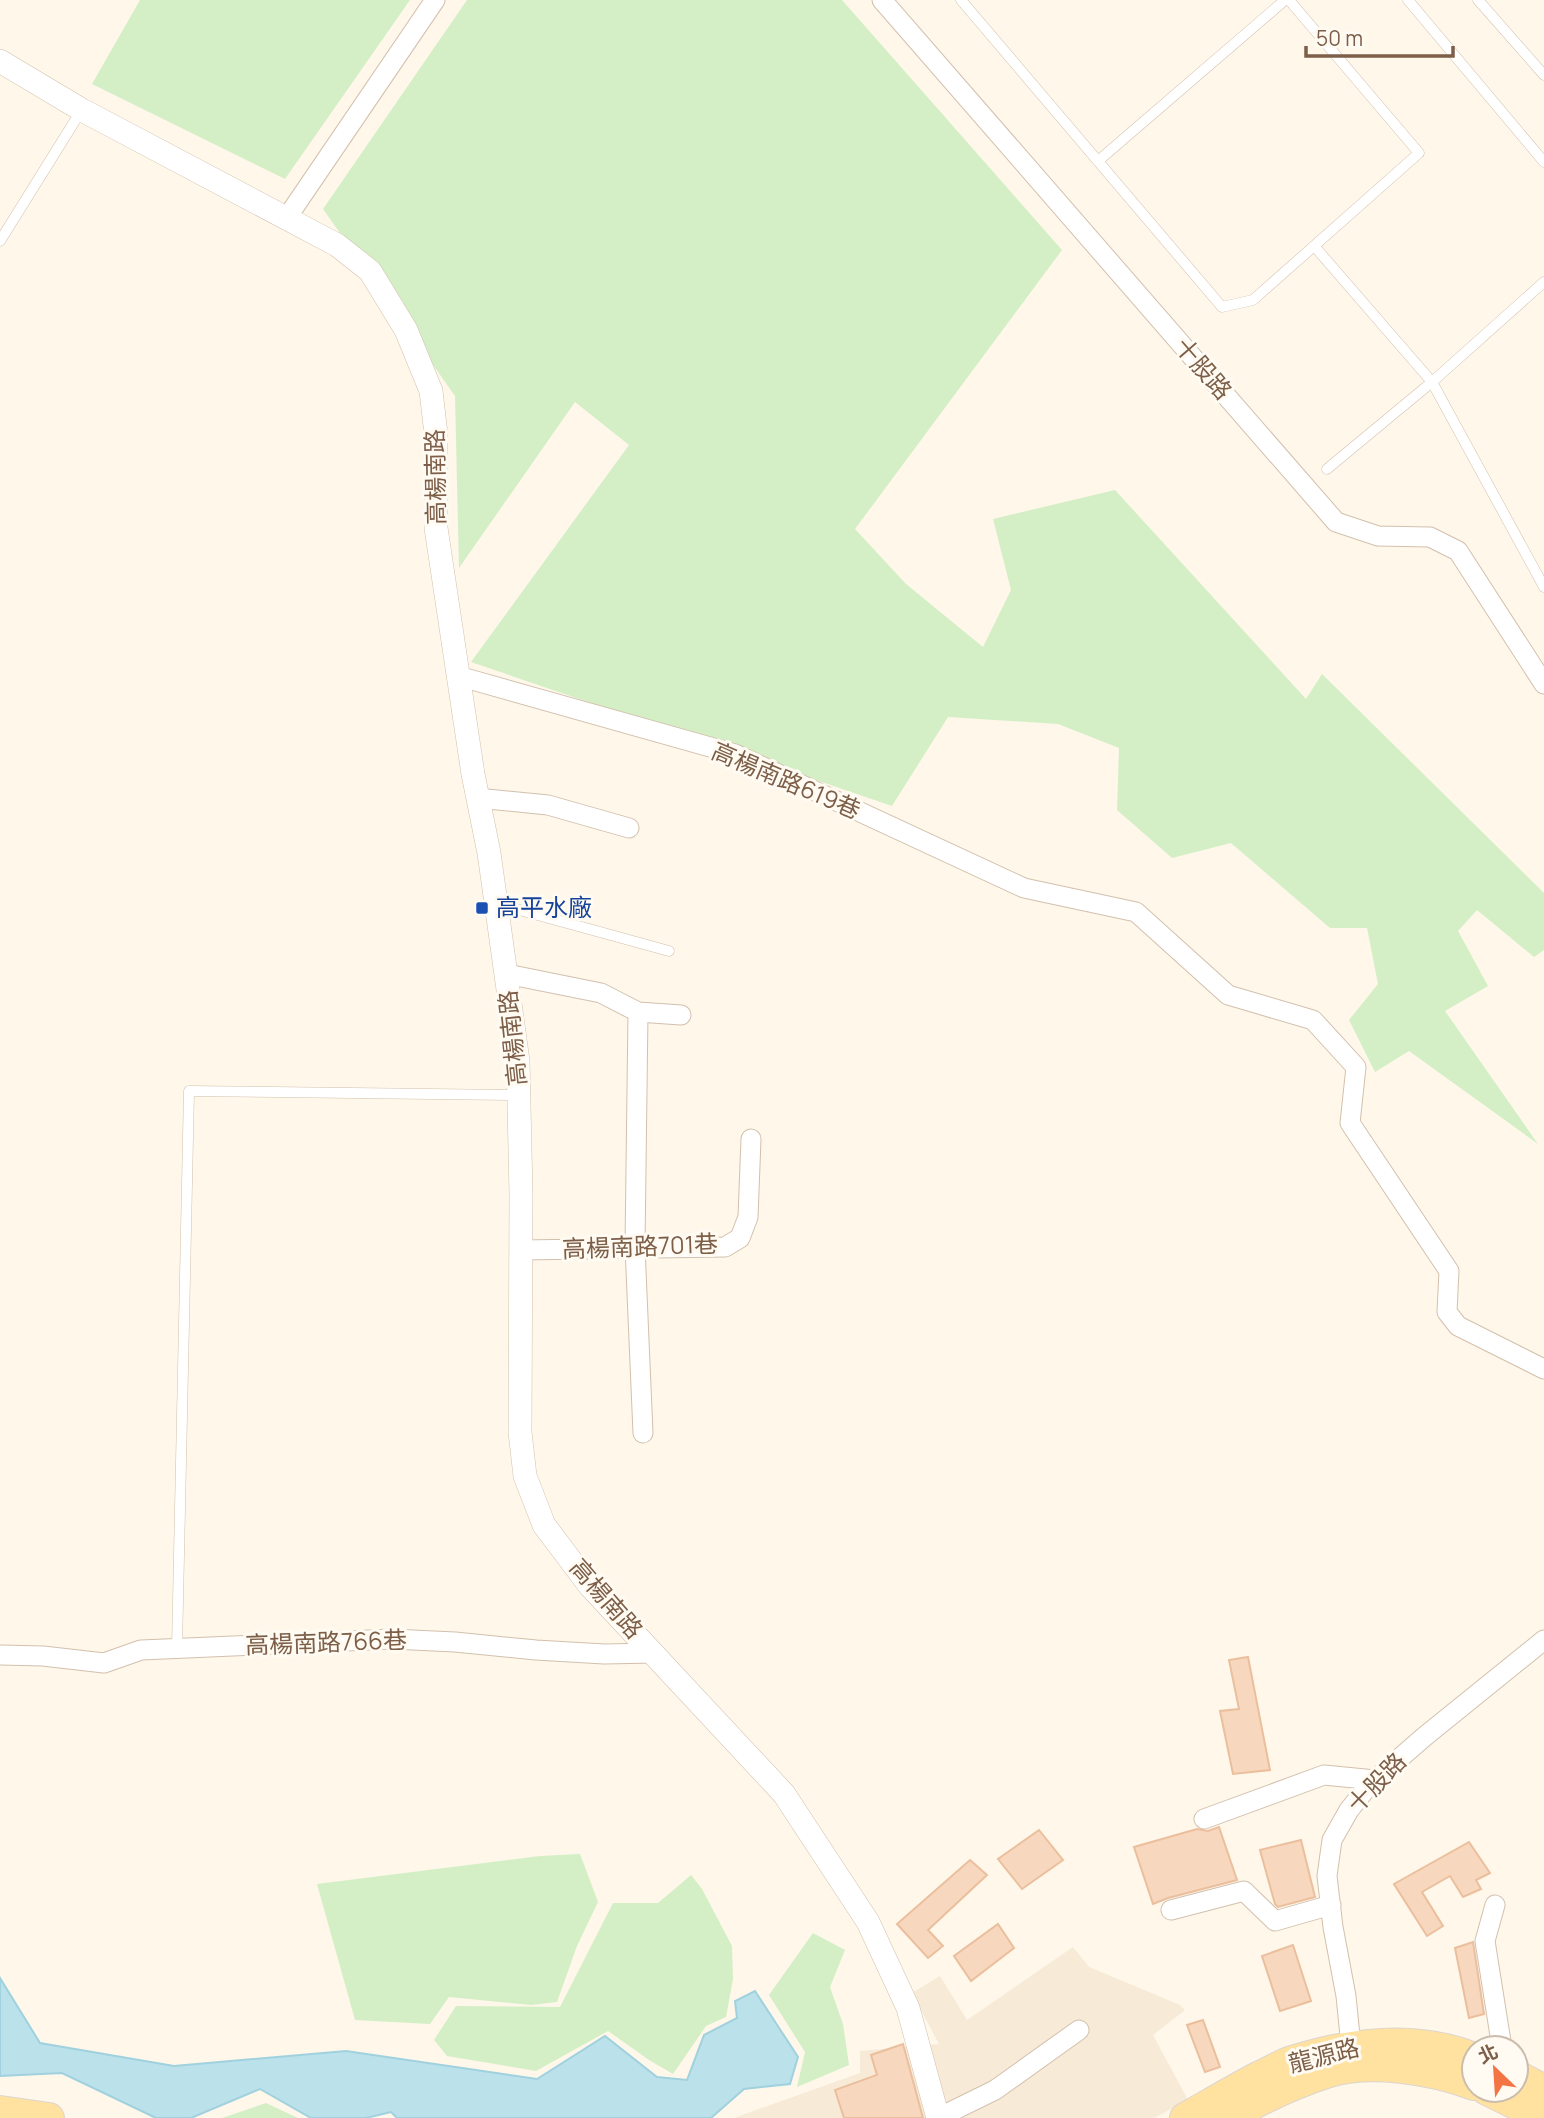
<svg xmlns="http://www.w3.org/2000/svg" width="1544" height="2118" font-family="Manrope,'Noto Sans TC',sans-serif">
  <rect width="100%" height="100%" fill="#fef7ea"/>
  <!-- residential -->
  <path fill="#f7ead7" d="M1073,1947L1089,1967L1180,2005L1185,2010L1153,2035L1188,2100L1154,2118H734L860,2073V2051L939,2044L912,1993L940,1976L967,2020Z"/>
  <!-- green -->
  <g fill="#d4efc5">
    <path d="M140,0H410L285,179L92,84Z"/>
    <path d="M467,0H842L1062,250L855,529L906,584L983,647L1011,590L993,519L1115,490L1306,699L1322,674L1544,893V950L1534,957L1477,910L1458,931L1488,986L1445,1011L1538,1144L1409,1051L1375,1072L1349,1020L1378,984L1367,928H1330L1231,843L1172,858L1117,810L1119,748L1058,724L948,717L892,806L471,662L629,445L575,402L459,568L455,396L323,209Z"/>
    <path d="M580,1854L598,1902L577,1946L557,2002L531,2005L449,1997L430,2024L355,2020L317,1884L540,1856Z"/>
    <path d="M691,1875L702,1889L732,1946L733,1979L726,2017L706,2026L673,2074L649,2060L608,2031L536,2071L447,2056L434,2040L456,2006L560,2007L613,1903H658Z"/>
    <path d="M813,1933L845,1950L830,1987L843,2024L849,2065L797,2087L805,2052L769,1995Z"/>
    <path d="M266,2103L298,2118H222Z"/>
  </g>
  <!-- water -->
  <path fill="#bbe1eb" stroke="#a0d1de" stroke-width="2" d="M0,1978L40,2043L174,2066L346,2051L537,2079L605,2036L657,2077L687,2080L704,2035L737,2018L735,2001L755,1991L798,2057L790,2084L744,2089L711,2118H397L391,2112L366,2118H311L260,2089L191,2118H156L62,2073L0,2076Z"/>
  <!-- building -->
  <g fill="#f7d8be" stroke="#ebbf9d" stroke-width="2">
    <path d="M1248,1657L1270,1770L1233,1774L1220,1711L1239,1709L1229,1660Z"/>
    <path d="M1219,1827L1237,1880L1168,1898L1153,1904L1134,1847L1197,1829L1208,1831Z"/>
    <path d="M1039,1830L1063,1860L1022,1889L998,1859Z"/>
    <path d="M1301,1840L1315,1897L1278,1907L1275,1904L1260,1850Z"/>
    <path d="M1469,1842L1490,1873L1476,1880L1481,1889L1463,1897L1450,1876L1422,1892L1443,1926L1427,1936L1394,1884Z"/>
    <path d="M970,1860L987,1875L928,1930L943,1946L928,1958L897,1924Z"/>
    <path d="M998,1924L1014,1948L971,1981L954,1956Z"/>
    <path d="M1473,1942L1484,2014L1469,2018L1455,1948Z"/>
    <path d="M1293,1945L1311,2001L1280,2011L1262,1956Z"/>
    <path d="M1203,2020L1220,2067L1205,2072L1187,2025Z"/>
    <path d="M903,2044L923,2118H844L835,2090L877,2075L871,2055Z"/>
  </g>
  <g fill="none" stroke-linecap="round" stroke-linejoin="round">
    <defs>
      <g id="service">
        <path d="M961,0L1222,307L1253,300L1419,153L1289,0"/>
        <path d="M1408,0L1544,162"/>
        <path d="M1478,0L1544,75"/>
        <path d="M1098,161L1285,0"/>
        <path d="M0,241L81,111"/>
        <path d="M1315,247L1432,382L1544,587"/>
        <path d="M1327,469L1432,382L1544,282"/>
        <path d="M498,904L669,951"/>
        <path d="M177,1648L189,1091L519,1095"/>
      </g>
      <g id="minor">
        <path d="M882,0L1336,522L1378,536L1430,537L1458,551L1544,684"/>
        <path d="M286,219L435,0"/>
        <path d="M458,676L735,754L1024,888L1136,912L1228,995L1313,1020L1356,1067L1350,1123L1449,1271L1447,1312L1458,1326L1544,1369"/>
        <path d="M477,798L548,805L629,828"/>
        <path d="M507,974L601,993L638,1012L681,1015"/>
        <path d="M638,1012L635,1247L643,1433"/>
        <path d="M521,1250L725,1247L740,1238L748,1217L751,1139"/>
        <path d="M0,1655L43,1656L104,1663L141,1650L392,1639L455,1642L536,1650L604,1654L654,1653"/>
        <path d="M1204,1819L1324,1775L1375,1780"/>
        <path d="M1495,1905L1485,1941L1502,2048"/>
        <path d="M1171,1910L1244,1891L1275,1921L1331,1905"/>
        <path d="M1355,2057L1351,2046L1346,1996L1333,1927L1327,1876L1332,1840L1349,1810L1369,1785L1424,1737L1544,1640"/>
        <path d="M938,2118L995,2090L1079,2030"/>
      </g>
      <path id="tertiary" d="M0,61L82,110L337,245L370,271L406,330L431,391L436,434V528L473,774L489,853L518,1061L521,1194L520,1432L525,1476L544,1525L590,1586L784,1794L868,1922L908,2008L938,2118"/>
      <g id="primary">
        <path d="M1516,2075L1544,2090"/>
        <path d="M1487,2090L1544,2118"/>
        <path d="M0,2111L49,2118"/>
        <path d="M1185,2118C1210,2104 1235,2089 1260,2076C1270,2072 1279,2066 1289,2062C1348,2043 1415,2034 1474,2058"/>
        <path d="M1228,2118C1259,2100 1292,2084 1326,2073C1369,2059 1432,2069 1474,2085"/>
      </g>
    </defs>
    <!-- service casing -->
    <use href="#service" stroke="#d3c0ad" stroke-width="11"/>
    <!-- minor casing -->
    <use href="#minor" stroke="#d3c0ad" stroke-width="21"/>
    <!-- tertiary casing -->
    <use href="#tertiary" stroke="#d3c0ad" stroke-width="24"/>
    <!-- primary casing -->
    <use href="#primary" stroke="#ddd5d0" stroke-width="32"/>
    <!-- service -->
    <use href="#service" stroke="#fff" stroke-width="10"/>
    <!-- minor -->
    <use href="#minor" stroke="#fff" stroke-width="19"/>
    <!-- tertiary -->
    <use href="#tertiary" stroke="#fff" stroke-width="23"/>
    <!-- primary -->
    <use href="#primary" stroke="#ffe1a0" stroke-width="30"/>
  </g>
  <!-- markers -->
  <rect fill="#1a4fb4" stroke="#fffbf2" stroke-width="2.5" x="475" y="901" width="14" height="14" rx="3.5"/>
  <g text-anchor="middle" stroke-width="6" stroke-linejoin="round" paint-order="stroke">
    <!-- street labels -->
    <g font-size="24" fill="#7d5f49" stroke="#fffbf2">
      <text transform="translate(1203 369) rotate(49)" y="8">十股路</text>
      <text transform="translate(436 477) rotate(-91)" y="8">高楊南路</text>
      <text transform="translate(786 781) rotate(23)" y="8">高楊南路619巷</text>
      <text transform="translate(513 1038) rotate(-96)" y="8">高楊南路</text>
      <text transform="translate(640 1247) rotate(-2)" y="8">高楊南路701巷</text>
      <text transform="translate(606 1599) rotate(49)" y="8">高楊南路</text>
      <text transform="translate(326 1643) rotate(-2)" y="8">高楊南路766巷</text>
      <text transform="translate(1377 1783) rotate(-46)" y="8">十股路</text>
      <text transform="translate(1324 2056) rotate(-14)" y="8">龍源路</text>
    </g>
    <!-- transit labels -->
    <g font-size="24" fill="#164399" stroke="#fffbf2" text-anchor="start">
      <text x="496" y="916">高平水廠</text>
    </g>
  </g>
  <!-- north arrow -->
  <g transform="translate(1495 2069) rotate(335)"><circle r="33" fill="#fffbf2" stroke="#cbbdae" stroke-width="2"/>
  <path d="M0-5L12 26L0 18L-12 26Z" fill="#f37544"/>
  <text y="-10" font-size="19" font-weight="bold" text-anchor="middle" fill="#7d5f49">北</text>
  </g>
  <!-- scale -->
  <path d="M1306 46v10h147v-10" fill="none" stroke="#7d5f49" stroke-width="3.5"/>
  <text x="1316" y="46" font-size="21" fill="#7d5f49" stroke="#fffbf2" stroke-width="5" paint-order="stroke">50 m</text>
</svg>
